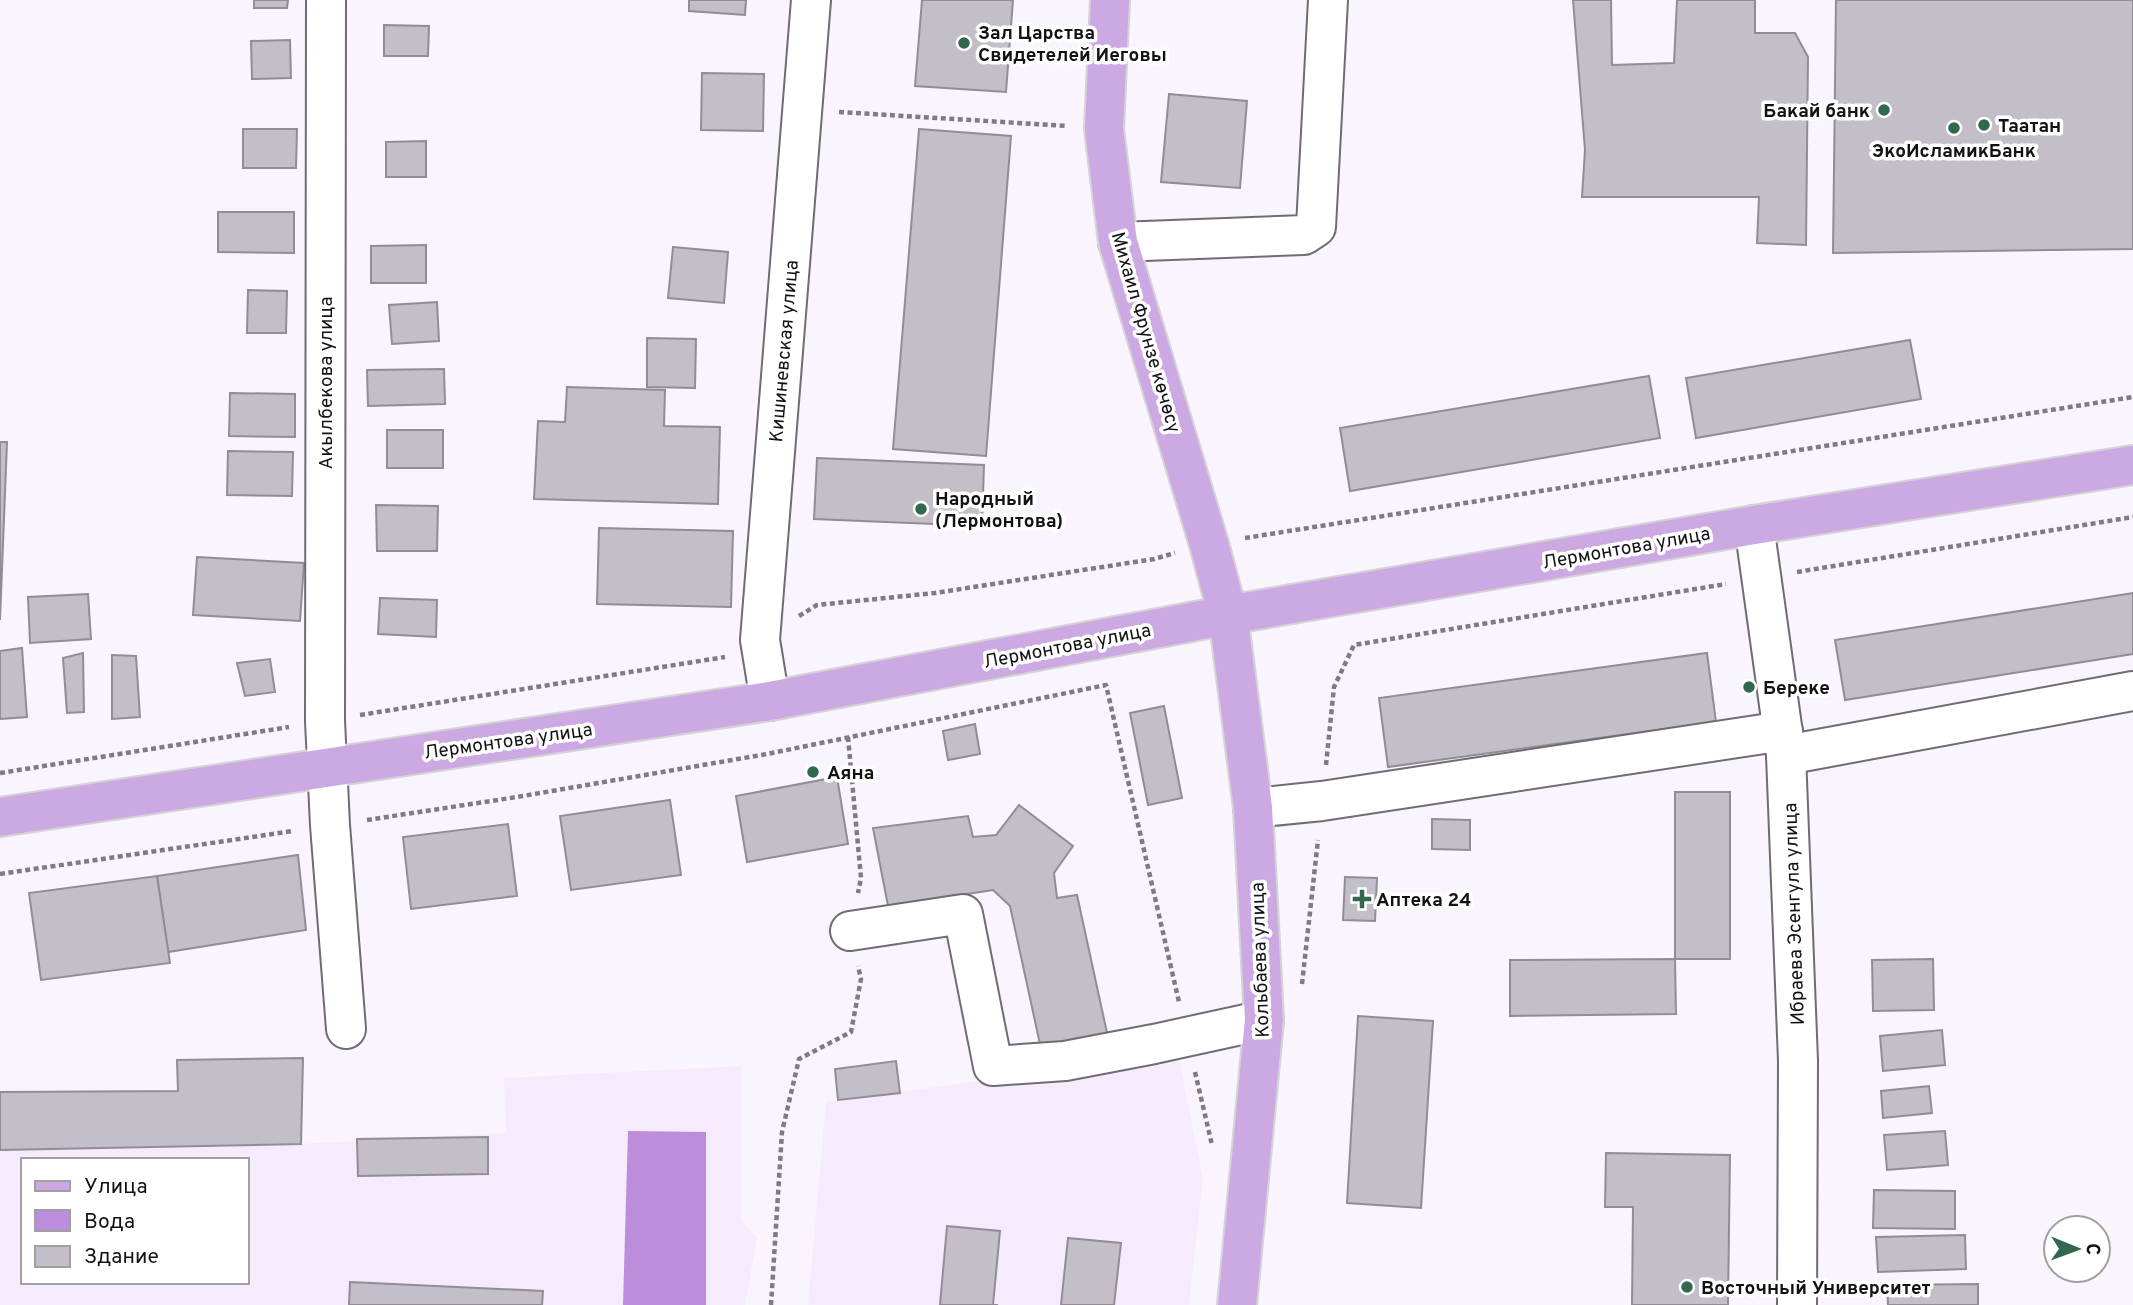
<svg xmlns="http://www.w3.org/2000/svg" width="2133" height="1305" font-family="Overpass,sans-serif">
  <rect width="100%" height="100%" fill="#faf4fe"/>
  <!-- built -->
  <g fill="#f5ebfd" fill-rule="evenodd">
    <path d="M1178,1054L1203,1179L1189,1305H808L826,1102Z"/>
    <path d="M741,1066V1221L757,1238L745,1305H0V1150L301,1144L506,1133L504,1078ZM23,1160H247V1282H23Z"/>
  </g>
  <!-- water -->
  <path fill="#bb8dda" d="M628,1131L706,1132V1305H623Z"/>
  <!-- building -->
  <g fill="#c4bec8" stroke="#918c96" stroke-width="2">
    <path d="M254,0H288L287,8H254Z"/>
    <path d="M689,0H746L745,15L689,11Z"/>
    <path d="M922,0H1013L1006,92L915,86Z"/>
    <path d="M1573,0H1611L1612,65L1674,63L1677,0H1755V33H1795L1808,57L1806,245L1757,243L1759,197H1582L1585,150Z"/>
    <path d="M1836,0H2133V249L1833,253Z"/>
    <path d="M384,25L429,26L428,56H384Z"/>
    <path d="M290,40L291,78L252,79L251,41Z"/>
    <path d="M702,73L764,74L763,131L701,130Z"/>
    <path d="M1169,94L1247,101L1240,188L1161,182Z"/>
    <path d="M243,129H297L296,168H243Z"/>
    <path d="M919,129L1011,136L986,456L893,449Z"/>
    <path d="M426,141V177H386V142Z"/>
    <path d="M218,212H294V253L218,252Z"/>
    <path d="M426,245V283H371V246Z"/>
    <path d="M673,247L728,252L724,303L668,298Z"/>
    <path d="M248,290L287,291L286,333H247Z"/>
    <path d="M437,302L439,341L392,344L389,305Z"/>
    <path d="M647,338L696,339L695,388L647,387Z"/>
    <path d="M1910,340L1921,399L1696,438L1686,378Z"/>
    <path d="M444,369L445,404L368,406L367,370Z"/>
    <path d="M1649,376L1660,438L1350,491L1340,428Z"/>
    <path d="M567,387L665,390L664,426L720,427L718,504L534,499L538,421L565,422Z"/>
    <path d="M230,393L295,394V437L229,436Z"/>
    <rect x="387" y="430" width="56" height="38"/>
    <path d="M0,442H7L0,620Z"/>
    <path d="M228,451L293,452L292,496L227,495Z"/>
    <path d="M817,458L984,465L982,526L814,519Z"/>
    <path d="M376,505L438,506L437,551H377Z"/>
    <path d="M599,528L733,531L731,607L597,604Z"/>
    <path d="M197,557L304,563L300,621L193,615Z"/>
    <path d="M2133,593V654L1845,700L1835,640Z"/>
    <path d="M88,594L91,639L30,643L28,597Z"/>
    <path d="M380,598L437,600L436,637L378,634Z"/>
    <path d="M22,648L27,717L0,719V651Z"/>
    <path d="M83,653L84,712L67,713L63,658Z"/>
    <path d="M1707,653L1716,722L1388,767L1379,698Z"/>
    <path d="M112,655L136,656L140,717L112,719Z"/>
    <path d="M270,659L275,692L245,696L237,663Z"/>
    <path d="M1164,706L1182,798L1148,805L1130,713Z"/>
    <path d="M975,724L980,754L948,760L943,731Z"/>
    <path d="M837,777L848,844L747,862L736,796Z"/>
    <rect x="1675" y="792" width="55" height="167"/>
    <path d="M670,800L681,875L571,890L560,816Z"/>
    <path d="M1019,805L1073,846L1054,873L1057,898L1077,895L1109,1042L1043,1058L1010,906L993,890L888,906L873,828L968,816L973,837L996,835Z"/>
    <path d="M1432,819L1470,820V850L1432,849Z"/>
    <path d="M508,824L517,896L411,909L403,837Z"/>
    <path d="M298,855L306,930L168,952L157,876Z"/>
    <path d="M157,876L170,963L41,980L29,893Z"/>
    <path d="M1345,877L1377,878L1375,921L1343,920Z"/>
    <path d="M1675,959L1676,1014L1510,1016V960Z"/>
    <path d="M1933,959L1934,1010L1873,1011L1872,960Z"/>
    <path d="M1358,1016L1433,1021L1421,1208L1347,1203Z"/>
    <path d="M1942,1030L1945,1065L1883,1071L1880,1036Z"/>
    <path d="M303,1058L301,1144L0,1150V1092L178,1091L177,1060Z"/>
    <path d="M896,1061L900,1093L838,1100L835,1069Z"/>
    <path d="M1929,1086L1932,1113L1883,1118L1881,1091Z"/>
    <path d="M1945,1131L1948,1165L1887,1170L1884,1135Z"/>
    <path d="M488,1137V1174L358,1176L357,1139Z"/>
    <path d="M1606,1153L1730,1155L1728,1305H1632L1633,1207H1605Z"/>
    <path d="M1874,1190L1955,1191V1229L1873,1228Z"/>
    <path d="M947,1226L1000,1231L993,1305H998H940Z"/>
    <path d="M1965,1235L1966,1269L1878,1272L1876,1237Z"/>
    <path d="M1068,1238L1121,1243L1114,1305H1061Z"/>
    <path d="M350,1282L543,1291L542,1305H349Z"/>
    <path d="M1978,1284V1305H1888L1887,1285Z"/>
  </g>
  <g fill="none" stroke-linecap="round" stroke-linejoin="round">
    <defs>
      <g id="minor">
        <path d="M326,0L325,721L330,825L346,1029"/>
        <path d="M1118,242L1304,235L1316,227L1328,0"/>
        <path d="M1754,525L1786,755L1798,1061L1797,1305"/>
        <path d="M770,701L760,640L811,0"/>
        <path d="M1786,755L2133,691"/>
        <path d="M1253,808L1322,801L1783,731"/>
        <path d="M850,931L963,914L993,1066L1065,1061L1154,1044L1264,1020"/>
      </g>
      <g id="major">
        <path d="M1110,0L1104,129L1118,242L1209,544L1228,615L1253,808L1264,1020L1237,1305"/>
        <path d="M0,817L770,701L1228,615L1754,525L2133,465"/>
      </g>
    </defs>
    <!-- minor casing -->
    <use href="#minor" stroke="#706b74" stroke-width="42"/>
    <!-- major casing -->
    <use href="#major" stroke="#d5d4d5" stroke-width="42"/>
    <!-- path -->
    <g stroke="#7f7b81" stroke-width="4.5" stroke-dasharray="5 3.5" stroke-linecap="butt">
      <path d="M839,112L1068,126"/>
      <path d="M1245,538L2133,397"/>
      <path d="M1797,572L2133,517"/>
      <path d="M799,616L817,605L935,593L1154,559L1175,553"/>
      <path d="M360,715L725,657"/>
      <path d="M848,737L861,878L858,893"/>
      <path d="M1326,765L1334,687L1354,645L1726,584"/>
      <path d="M0,773L289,727"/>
      <path d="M367,820L517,797L767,754L1106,685L1179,1002"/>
      <path d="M0,874L293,831"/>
      <path d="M1302,984L1318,840"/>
      <path d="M1195,1072L1212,1145"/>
      <path d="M771,1305L782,1132L799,1059L851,1032L861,979L858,966"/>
    </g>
    <!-- minor -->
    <use href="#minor" stroke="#fff" stroke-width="38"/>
    <!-- major -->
    <use href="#major" stroke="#cda9e4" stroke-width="38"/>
  </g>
  <!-- markers -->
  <g fill="#32684e" stroke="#fff" stroke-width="2.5">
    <circle cx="964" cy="43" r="7"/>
    <circle cx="1884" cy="110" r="7"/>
    <circle cx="1984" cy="125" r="7"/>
    <circle cx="1954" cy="128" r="7"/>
    <circle cx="921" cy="509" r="7"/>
    <circle cx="1749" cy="687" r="7"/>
    <circle cx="813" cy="772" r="7"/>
    <path d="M1358.5 888.5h7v7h7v7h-7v7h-7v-7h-7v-7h7z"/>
    <circle cx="1687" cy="1287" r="7"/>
  </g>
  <g text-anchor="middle" stroke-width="7" stroke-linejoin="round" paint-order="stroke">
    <!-- poi labels -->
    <g font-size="19" font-weight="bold" fill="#131114" stroke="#fff" text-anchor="start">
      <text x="978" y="39">Зал Царства<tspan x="978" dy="22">Свидетелей Иеговы</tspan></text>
      <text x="1870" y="117" text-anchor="end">Бакай банк</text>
      <text x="1998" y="132">Таатан</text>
      <text x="1954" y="157" text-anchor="middle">ЭкоИсламикБанк</text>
      <text x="935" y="505">Народный<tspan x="935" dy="22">(Лермонтова)</tspan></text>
      <text x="1763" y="694">Береке</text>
      <text x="827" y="779">Аяна</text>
      <text x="1376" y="906">Аптека 24</text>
      <text x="1701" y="1294">Восточный Университет</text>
    </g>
    <!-- street labels -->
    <g font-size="19" fill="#131114" stroke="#fff">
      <text transform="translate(1147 332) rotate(74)" y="7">Михаил Фрунзе көчөсү</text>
      <text transform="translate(783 351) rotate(-85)" y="7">Кишиневская улица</text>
      <text transform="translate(325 383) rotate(-90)" y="7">Акылбекова улица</text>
      <text transform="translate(1626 547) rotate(-10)" y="7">Лермонтова улица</text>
      <text transform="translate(1067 645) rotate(-11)" y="7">Лермонтова улица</text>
      <text transform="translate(508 740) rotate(-8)" y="7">Лермонтова улица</text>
      <text transform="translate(1793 914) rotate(-92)" y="7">Ибраева Эсенгула улица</text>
      <text transform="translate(1259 960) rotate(-92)" y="7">Кольбаева улица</text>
    </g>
  </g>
  <!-- legend -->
  <rect x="21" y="1158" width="228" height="126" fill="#ffffff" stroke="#a1a0a1" stroke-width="2"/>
  <rect x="35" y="1181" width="35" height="10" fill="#cda9e4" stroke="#a1a0a1" stroke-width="2"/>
  <text x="84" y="1193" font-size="21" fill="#131114">Улица</text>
  <rect x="35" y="1210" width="35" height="21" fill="#bb8dda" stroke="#a1a0a1" stroke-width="2"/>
  <text x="84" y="1228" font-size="21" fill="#131114">Вода</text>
  <rect x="35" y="1246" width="35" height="21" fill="#c4bec8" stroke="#a1a0a1" stroke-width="2"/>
  <text x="84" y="1263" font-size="21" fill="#131114">Здание</text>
  <!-- north arrow -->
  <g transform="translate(2077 1249) rotate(91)"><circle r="33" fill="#ffffff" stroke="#a1a0a1" stroke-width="2"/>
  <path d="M0-5L12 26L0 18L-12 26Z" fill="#32684e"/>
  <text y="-10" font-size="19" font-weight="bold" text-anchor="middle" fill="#131114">С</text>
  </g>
</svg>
